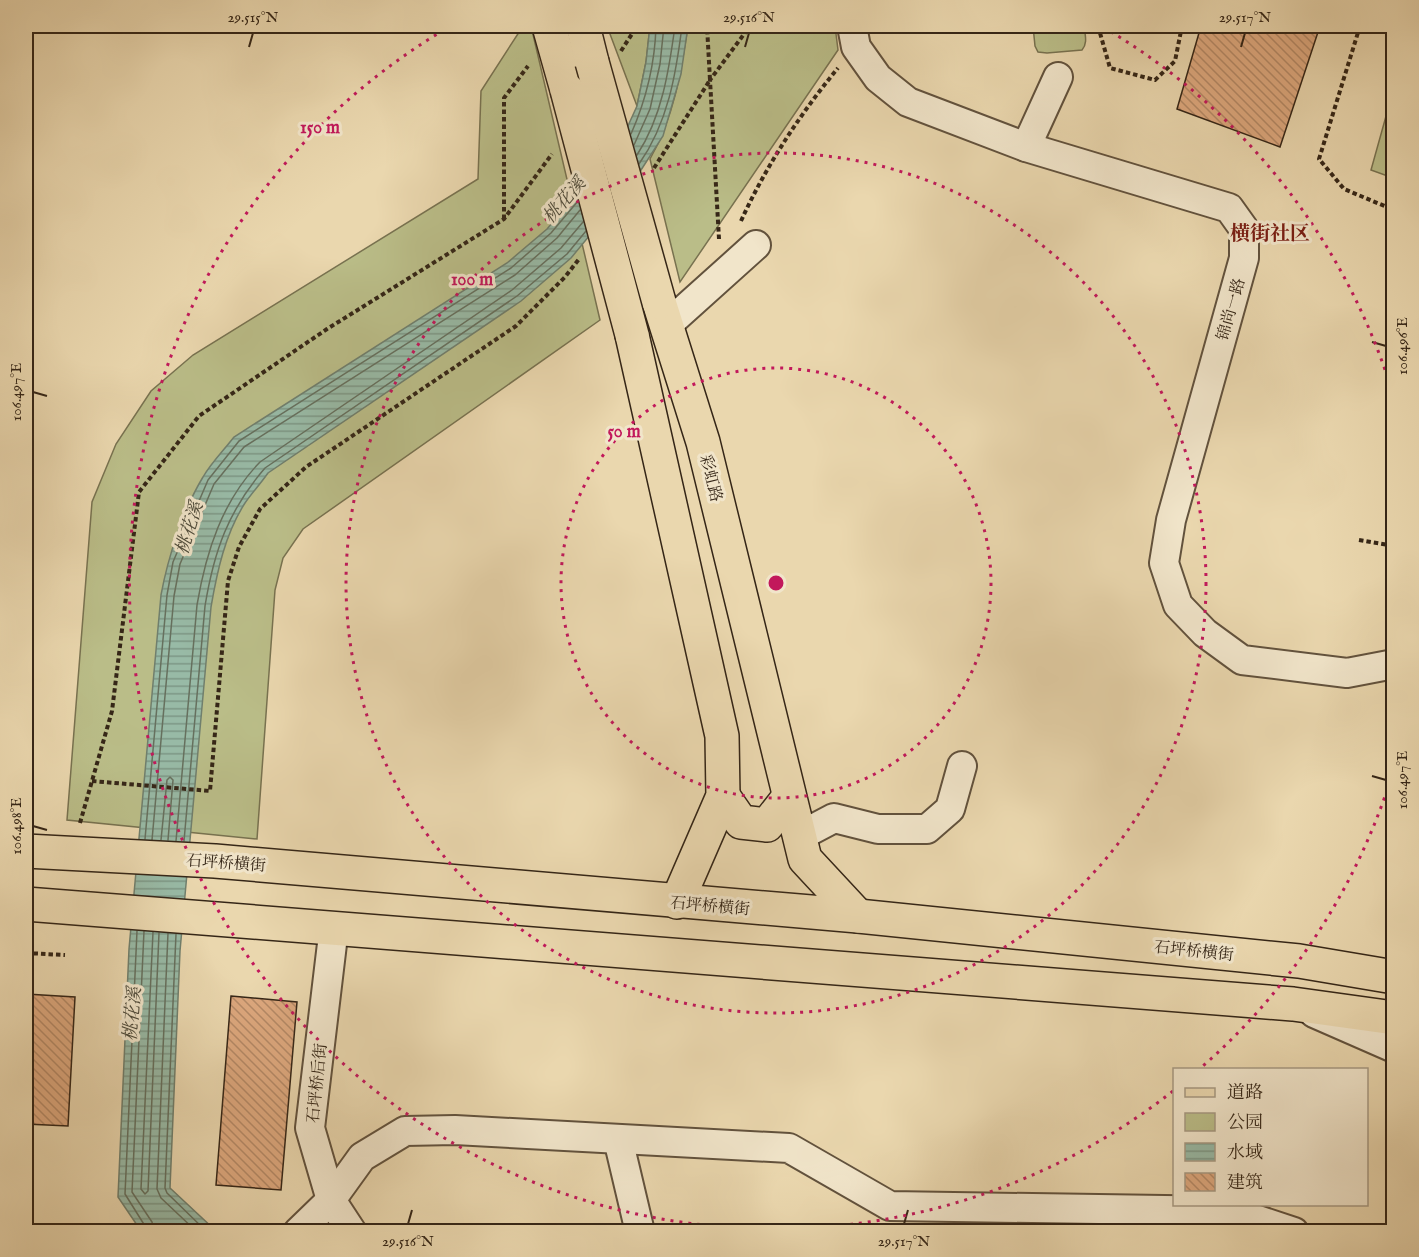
<svg xmlns="http://www.w3.org/2000/svg" width="1419" height="1257" font-family="'IM FELL English','Noto Serif SC',serif">
  <defs>
    <pattern id="water-rules" width="6" height="5" patternUnits="userSpaceOnUse" patternTransform="scale(1.5)"><rect width="6" height="5" fill="#98baa6"/><path d="M0 2.5h6" fill="none" stroke="#7d9786"/></pattern>
    <pattern id="building-back-hatch" width="6" height="6" patternUnits="userSpaceOnUse" patternTransform="scale(1.5)"><rect width="6" height="6" fill="#dda87e"/><path d="M-1 5l2 2M0 0l6 6M5-1l2 2" fill="none" stroke="#b48966"/></pattern>
  </defs>
  <rect width="100%" height="100%" fill="#ead7ae"/>
  <filter id="stains"><feTurbulence type="fractalNoise" baseFrequency=".00333" numOctaves="4"/><feColorMatrix values="0 0 0 0 .2 0 0 0 0 .09 0 0 0 0 .02 0 0 0 .5 -.17"/></filter>
  <radialGradient id="worn" r=".72"><stop offset=".6" stop-color="#630" stop-opacity="0"/><stop offset="1" stop-color="#630" stop-opacity=".3"/></radialGradient>
  <!-- green -->
  <g fill="#babd88" stroke="#787250" stroke-width="1.5">
    <path d="M523,26H531L600,320L303,529L283,558L275,590L257,839L67,820L92,502L116,444L151,391L193,355L478,179L481,91Z"/>
    <path d="M607,26H650L646,62L637,106Z"/>
    <path d="M688,26H835L838,50L680,282L650,159C674,117 681,73 688,26Z"/>
    <path d="M1033,26H1084C1085,35 1088,43 1082,50L1047,53L1038,52L1035,46Z"/>
    <path d="M1388,109L1393,111V178L1371,170Z"/>
  </g>
  <!-- water -->
  <path fill="url(#water-rules)" stroke="#707f6d" stroke-width="1.5" d="M650,26H688L681,74L663,136L632,184L571,258L521,301L268,473C261,483 252,493 245,503C225,534 217,572 211,607L180,951L170,1188L216,1231H141L118,1197L129,949L161,595C168,557 183,510 203,477C211,463 224,450 234,437L507,263L547,229L621,141L637,106L646,62Z"/>
  <g fill="none" stroke-linecap="round" stroke-linejoin="round">
    <!-- shore -->
    <g stroke="#66705e" stroke-width="1.5">
      <path d="M631,134C646,100 655,63 656,26"/>
      <path d="M634,145L650,109L660,64L664,26"/>
      <path d="M637,155C662,117 669,70 675,26"/>
      <path d="M639,164C668,123 676,74 682,26"/>
      <path d="M145,839L167,595L173,562L208,480L239,441L511,268L551,233L578,201"/>
      <path d="M152,840L174,596L180,564L214,484L244,447L515,275L557,238L580,210"/>
      <path d="M161,840L167,780L170,777L173,780L168,840"/>
      <path d="M176,841L197,605C206,552 222,501 260,462L512,290L561,248L583,222"/>
      <path d="M184,841L205,606C214,551 228,511 265,468L517,296L567,254L586,231"/>
      <path d="M137,931L125,1194L145,1226L146,1232"/>
      <path d="M144,931L132,1192L152,1222L154,1232"/>
      <path d="M153,932L141,1189L145,1194L148,1191L159,933"/>
      <path d="M168,933L157,1189L161,1198L197,1232"/>
      <path d="M176,934L165,1188L167,1193L207,1232"/>
    </g>
  </g>
  <!-- building -->
  <g fill="url(#building-back-hatch)" stroke="#352617" stroke-width="1.5">
    <path d="M1201,26H1320L1280,147L1177,109Z"/>
    <path d="M26,994L75,997L68,1126L26,1124Z"/>
    <path d="M231,996L297,1002L281,1190L216,1185Z"/>
  </g>
  <g fill="none" stroke-linecap="round" stroke-linejoin="round">
    <defs>
      <g id="minor">
        <path d="M852,26L856,47L878,78L908,102L1026,147L1229,208L1244,229V258L1171,520L1164,563L1178,605L1205,633L1242,660L1347,673L1394,664"/>
        <path d="M1026,147L1058,77"/>
        <path d="M667,325L756,245"/>
        <path d="M798,837L834,818L878,829H927L950,809L962,766"/>
        <path d="M334,927L310,1128L331,1200L352,1232"/>
        <path d="M1314,1013L1394,1048"/>
        <path d="M618,1139L640,1232"/>
        <path d="M298,1232L331,1200L362,1157L405,1131L455,1130L789,1148L890,1206L1231,1211L1294,1232"/>
      </g>
      <g id="major">
        <path d="M549,26L567,90"/>
        <path d="M583,26L592,62"/>
        <path d="M659,302L703,442L805,859L858,916"/>
        <path d="M632,335L722,736L723,796L677,902"/>
        <path d="M723,796L741,822L767,825L789,797"/>
        <path d="M26,851L215,861L858,916L1299,961L1394,977"/>
        <path d="M26,904L1293,1004L1394,1018"/>
      </g>
    </defs>
    <!-- minor casing -->
    <use href="#minor" stroke="#62523d" stroke-width="32"/>
    <!-- major casing -->
    <use href="#major" stroke="#352617" stroke-width="36"/>
    <!-- path -->
    <g stroke="#352617" stroke-width="4" stroke-dasharray="4.5 3" stroke-linecap="butt">
      <path d="M1098,26L1110,68L1155,80L1175,61L1182,26"/>
      <path d="M1360,26L1319,159L1344,189L1394,210"/>
      <path d="M621,51L637,26"/>
      <path d="M654,168L710,80L707,26"/>
      <path d="M504,219V98L528,66"/>
      <path d="M741,221C766,166 800,114 838,68"/>
      <path d="M719,239L710,80L750,26"/>
      <path d="M1359,540L1394,546"/>
      <path d="M92,781L210,791L228,581L239,547L260,509L306,467L516,326L565,277L579,259"/>
      <path d="M80,823L112,711L139,492L199,416L327,329L504,219L552,154"/>
      <path d="M26,953L65,955"/>
    </g>
    <!-- minor -->
    <use href="#minor" stroke="#f1e5ca" stroke-width="28"/>
    <!-- major -->
    <use href="#major" stroke="#ead7ae" stroke-width="33"/>
    <defs>
      <g id="major-bridge">
        <path d="M592,62L659,302"/>
        <path d="M567,90L632,335"/>
      </g>
    </defs>
    <!-- major-bridge casing -->
    <use href="#major-bridge" stroke="#352617" stroke-width="36" stroke-linecap="butt"/>
    <!-- major-bridge -->
    <use href="#major-bridge" stroke="#ead7ae" stroke-width="33"/>
  </g>
  <!-- ticks -->
  <path fill="none" stroke="#352617" stroke-width="2" d="M249,47L253,33M745,47L749,33M1241,47L1245,33M1372,342L1386,346M33,392L47,396M1372,776L1386,780M33,826L47,830M408,1224L412,1210M904,1224L908,1210"/>
  <!-- distance rings -->
  <g fill="none" stroke="#c2185b" stroke-width="3" stroke-dasharray="3 6">
    <circle cx="776" cy="583" r="215"/>
    <circle cx="776" cy="583" r="430"/>
    <path d="M1393 772A645 645 0 0 1 1203 1066M1173 1091A645 645 0 1 1 449 27M1103 27A645 645 0 0 1 1393 394"/>
  </g>
  <g text-anchor="middle" stroke-width="6" stroke-linejoin="round" paint-order="stroke">
    <!-- street labels -->
    <g font-size="16" fill="#352617" stroke="#f1e5ca">
      <text transform="translate(1230 309) rotate(-74)" y="6">锦尚一路</text>
      <text transform="translate(712 478) rotate(76)" y="6">彩虹路</text>
      <text transform="translate(226 862) rotate(4)" y="6">石坪桥横街</text>
      <text transform="translate(710 905) rotate(5)" y="6">石坪桥横街</text>
      <text transform="translate(1194 950) rotate(6)" y="6">石坪桥横街</text>
      <text transform="translate(316 1083) rotate(-84)" y="6">石坪桥后街</text>
    </g>
    <!-- water labels -->
    <g font-size="18" font-style="italic" fill="#4e4b3b" stroke="#f1e5ca">
      <text transform="translate(564 200) rotate(-49)" y="6">桃花溪</text>
      <text transform="translate(189 528) rotate(-73)" y="6">桃花溪</text>
      <text transform="translate(132 1014) rotate(-85)" y="6">桃花溪</text>
    </g>
    <!-- quarter labels -->
    <g font-size="20" font-weight="bold" fill="#7a1f14" stroke="#f1e5ca">
      <text x="1270" y="240">横街社区</text>
    </g>
  </g>
  <circle cx="776" cy="583" r="9" fill="#c2185b" stroke="#f1e5ca" stroke-width="3"/>
  <g font-size="18" text-anchor="middle" font-weight="bold" fill="#c2185b" stroke="#f1e5ca" stroke-width="6" stroke-linejoin="round" paint-order="stroke">
    <text x="320" y="133">150 m</text>
    <text x="472" y="285">100 m</text>
    <text x="624" y="437">50 m</text>
  </g>
  <!-- margin -->
  <rect width="1419" height="1257" fill="none" stroke="#ead7ae" stroke-width="66"/>
  <!-- legend -->
  <rect x="1173" y="1068" width="195" height="138" fill="#f1e5ca" stroke="#a69982" stroke-width="1.5"/>
  <rect x="1185" y="1088" width="30" height="9" fill="#ead7ae" stroke="#a69982" stroke-width="1.5"/>
  <text x="1227" y="1098" font-size="18" fill="#352617">道路</text>
  <rect x="1185" y="1113" width="30" height="18" fill="#babd88" stroke="#a69982" stroke-width="1.5"/>
  <text x="1227" y="1128" font-size="18" fill="#352617">公园</text>
  <rect x="1185" y="1143" width="30" height="18" fill="url(#water-rules)" stroke="#a69982" stroke-width="1.5"/>
  <text x="1227" y="1158" font-size="18" fill="#352617">水域</text>
  <rect x="1185" y="1173" width="30" height="18" fill="url(#building-back-hatch)" stroke="#a69982" stroke-width="1.5"/>
  <text x="1227" y="1188" font-size="18" fill="#352617">建筑</text>
  <rect x="33" y="33" width="1353" height="1191" fill="none" stroke="#352617" stroke-width="2"/>
  <g font-size="15" text-anchor="middle" fill="#352617">
    <text x="253" y="22">29.515°N</text>
    <text x="749" y="22">29.516°N</text>
    <text x="1245" y="22">29.517°N</text>
    <text transform="translate(1402 346) rotate(-90)" y="5">106.496°E</text>
    <text transform="translate(16 392) rotate(-90)" y="5">106.497°E</text>
    <text transform="translate(1402 780) rotate(-90)" y="5">106.497°E</text>
    <text transform="translate(16 826) rotate(-90)" y="5">106.498°E</text>
    <text x="408" y="1246">29.516°N</text>
    <text x="904" y="1246">29.517°N</text>
  </g>
  <rect width="100%" height="100%" filter="url(#stains)"/>
  <rect width="100%" height="100%" fill="url(#worn)"/>
</svg>
